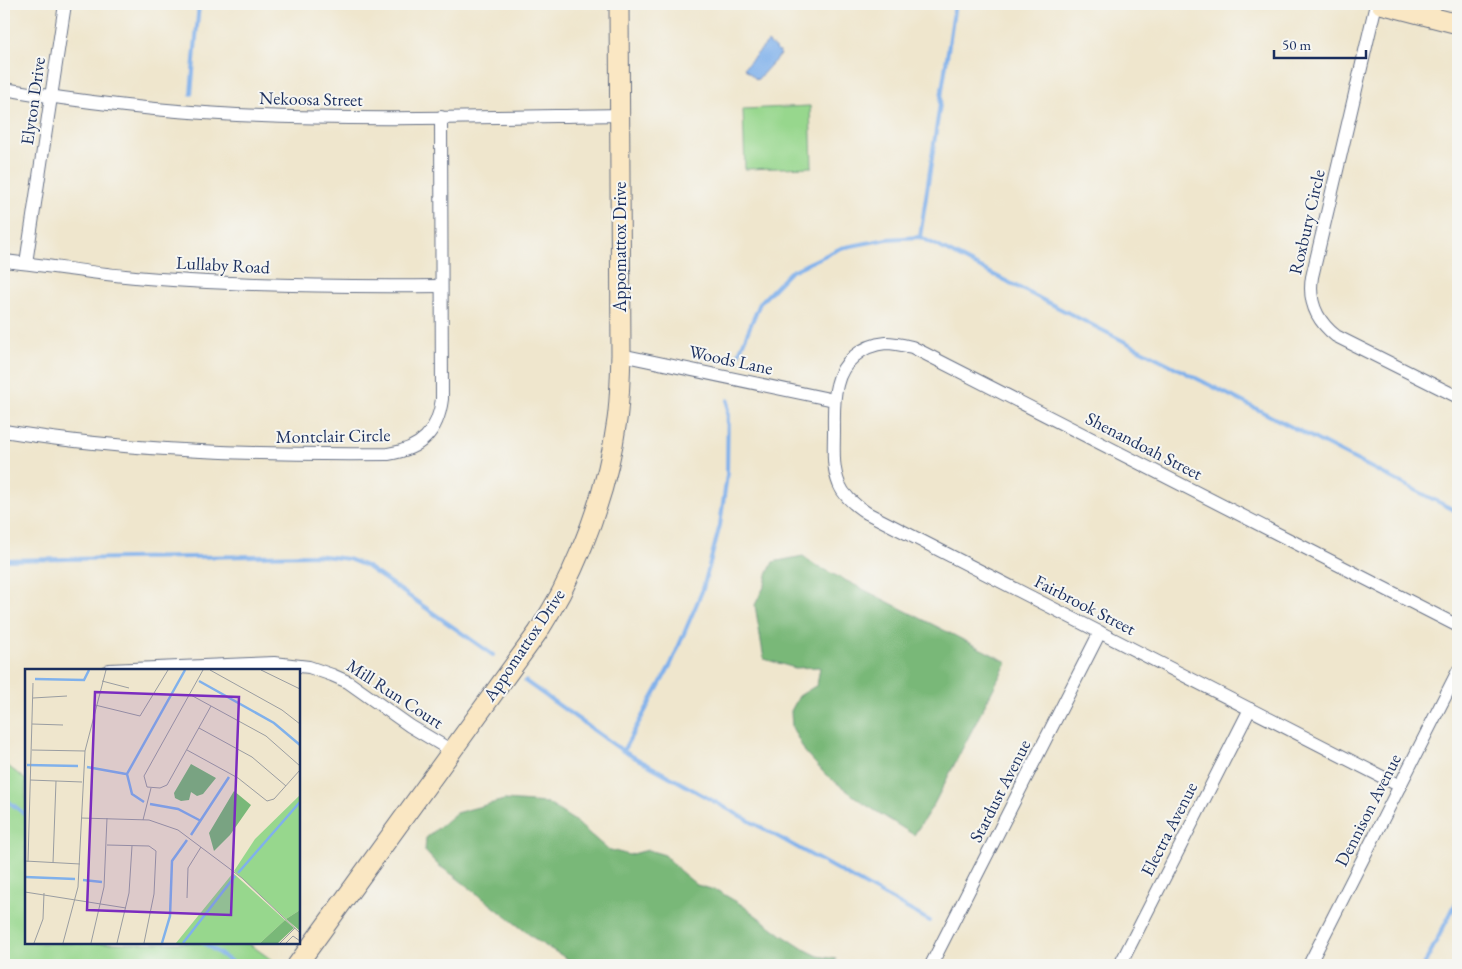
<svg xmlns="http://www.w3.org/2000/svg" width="1462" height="969" font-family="'EB Garamond',serif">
  <rect width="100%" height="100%" fill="#f6f6f2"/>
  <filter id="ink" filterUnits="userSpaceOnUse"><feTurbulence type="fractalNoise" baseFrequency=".02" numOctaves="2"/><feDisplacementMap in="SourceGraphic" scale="10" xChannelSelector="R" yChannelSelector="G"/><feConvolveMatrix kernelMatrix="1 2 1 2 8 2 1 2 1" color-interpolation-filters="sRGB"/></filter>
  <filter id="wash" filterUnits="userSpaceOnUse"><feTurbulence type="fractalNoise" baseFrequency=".0096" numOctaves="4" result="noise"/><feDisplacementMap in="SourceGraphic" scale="20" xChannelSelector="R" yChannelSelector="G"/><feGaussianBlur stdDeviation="1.12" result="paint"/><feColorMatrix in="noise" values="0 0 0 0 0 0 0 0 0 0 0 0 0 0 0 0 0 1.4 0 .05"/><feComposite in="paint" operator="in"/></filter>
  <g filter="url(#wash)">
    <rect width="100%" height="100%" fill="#efe6cd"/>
    <!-- green -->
    <g fill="#97d78d" stroke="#598376">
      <path d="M810,106L812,167L745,169L743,109Z"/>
      <path d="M4,763L26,780V943H248L279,965H4Z"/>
    </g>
    <!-- forest -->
    <g fill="#79b878" stroke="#4a746b">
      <path d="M803,556L815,565L1007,662L934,804L914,835L863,803L825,774L805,752L792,727L791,711L799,696L817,685L820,667L795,668L764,659L755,605L765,585L767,575L773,562Z"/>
      <path d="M504,800L547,803L575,821L607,849L629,855L648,850L665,855L680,871L697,885L718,891L742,905L782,935L802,948L818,956L836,959L833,965H578L539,942L453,875L438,865L425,851L426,838L456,813Z"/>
    </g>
    <!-- water -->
    <path fill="#80b1eb" stroke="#4e70a4" d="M768,42L781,54L757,80L744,68Z"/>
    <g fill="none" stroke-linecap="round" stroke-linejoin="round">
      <!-- stream -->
      <g stroke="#80b1eb" stroke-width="4">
        <path d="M191,94L199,4"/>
        <path d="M920,237L955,4"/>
        <path d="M736,360L760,303L790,272L841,248L887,239L920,237L1458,512"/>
        <path d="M4,560L315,555L348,559L366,566L493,655"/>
        <path d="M525,681L623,751L930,921"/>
        <path d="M623,751L671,664L703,589L720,525L727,475L728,400"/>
        <path d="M4,798L26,815"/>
        <path d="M204,943L236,965"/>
        <path d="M1424,965L1458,899"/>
      </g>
    </g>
  </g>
  <g filter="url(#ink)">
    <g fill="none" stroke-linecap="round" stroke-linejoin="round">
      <defs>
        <g id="street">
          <path d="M1376,4L1312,277C1308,301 1317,321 1336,336L1458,397"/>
          <path d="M4,89C81,102 159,111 237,115C364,121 492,117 620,115"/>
          <path d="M4,261C44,265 84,272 125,276C230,286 336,287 441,286"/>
          <path d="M26,263L65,4"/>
          <path d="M621,355L834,400"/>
          <path d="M4,431C131,452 260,455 388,454C421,449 438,432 442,399L441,117"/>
          <path d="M109,670L274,663L309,667L332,675L348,682L410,726L452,751"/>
          <path d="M1400,786L867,513C856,506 844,497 839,484C832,467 834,448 834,431C834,415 833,400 837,385C842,362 862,345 886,343C894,343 903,345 912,347L1458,626"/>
          <path d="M931,965L1100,632"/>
          <path d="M1120,965L1250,709"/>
          <path d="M1309,965L1458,671"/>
        </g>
        <g id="secondary">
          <path d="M1381,4L1458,24"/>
          <path d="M297,965L538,632C546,619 554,606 561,593C589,538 609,480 617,420C620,398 620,377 621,355L619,4"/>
        </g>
      </defs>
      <!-- street casing -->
      <use href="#street" stroke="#656f85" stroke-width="14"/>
      <!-- secondary casing -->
      <use href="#secondary" stroke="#656f85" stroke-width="21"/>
      <!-- street -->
      <use href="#street" stroke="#fff" stroke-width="12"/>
      <!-- secondary -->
      <use href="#secondary" stroke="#fae7c3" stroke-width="19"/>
    </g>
  </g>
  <g text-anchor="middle" stroke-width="4" stroke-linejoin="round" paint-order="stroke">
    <!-- street labels -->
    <g font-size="18" fill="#1b2f5e" stroke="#f6f6f2">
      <text transform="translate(311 99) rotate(1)" y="6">Nekoosa Street</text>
      <text transform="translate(33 101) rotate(-82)" y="6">Elyton Drive</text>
      <text transform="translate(1307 222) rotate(-77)" y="6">Roxbury Circle</text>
      <text transform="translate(620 247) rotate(-90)" y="6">Appomattox Drive</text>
      <text transform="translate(223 265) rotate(3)" y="6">Lullaby Road</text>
      <text transform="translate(731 360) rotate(12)" y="6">Woods Lane</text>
      <text transform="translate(333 436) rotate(-1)" y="6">Montclair Circle</text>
      <text transform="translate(1144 446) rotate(27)" y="6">Shenandoah Street</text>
      <text transform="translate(1085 605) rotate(27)" y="6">Fairbrook Street</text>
      <text transform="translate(524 645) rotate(-56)" y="6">Appomattox Drive</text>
      <text transform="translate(395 694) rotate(33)" y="6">Mill Run Court</text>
      <text transform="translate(1000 791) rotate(-63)" y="6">Stardust Avenue</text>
      <text transform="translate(1368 810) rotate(-63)" y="6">Dennison Avenue</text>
      <text transform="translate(1169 829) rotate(-63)" y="6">Electra Avenue</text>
    </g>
  </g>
  <!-- overview -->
  <g transform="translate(25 669)">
    <rect width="275" height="275" fill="#efe6cd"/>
    <path d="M275,126V241L261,250L209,202L230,170ZM208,204L260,251L235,274H151Z" fill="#97d78d"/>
    <path d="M166,95L191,109L178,125L172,127L166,123L164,131L156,132L150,129L149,124ZM209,122L226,136L205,166L189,182L184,164ZM275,241V262L261,250ZM260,251L269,259L253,274H235Z" fill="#79b878"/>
    <path fill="none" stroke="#80b1eb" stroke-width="2.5" d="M10,10L59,11L64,1M174,12L249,54L275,76M2,96L53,97M62,98L101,105M119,133L107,125L102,105L160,1M125,135L153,140L176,152M166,166L204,108M213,204L275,133M0,208L50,210M58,211L77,213M137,274L145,247L147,192L162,171M158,274L210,207"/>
    <path fill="none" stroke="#9a9da1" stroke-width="1" d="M178,1L119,107L122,118L135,119L142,116L186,37M185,1L257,41L275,55M236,1L275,20M77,12L104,19M164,25L241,67L275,97M8,29L42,27M70,36L115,47L143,1M7,55L38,56M174,59L227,88L261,117M7,81L60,82M162,81L213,109L242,132L249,130L275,101M5,111L57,113M56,149L124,151L153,161L217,209L275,264M118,151L126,119M82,176L124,177L131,182L129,225L119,274M0,192L55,195M3,193L8,14M28,194L31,112M0,223L101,239M162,229L163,199L176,178M9,274L18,250L19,224M38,274L53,218L60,82L81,1M66,274L79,218L82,149M92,274L104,224L107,177M255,274L270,259M261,274L268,267L275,272"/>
    <path fill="#7b2cbf" fill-opacity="0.15" stroke="#7b2cbf" stroke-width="2.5" d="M70,23L214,28L206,246L62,241Z"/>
    <rect width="275" height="275" fill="none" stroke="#1b2f5e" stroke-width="2.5"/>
  </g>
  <!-- margin -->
  <rect width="1462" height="969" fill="none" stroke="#f6f6f2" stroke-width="20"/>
  <!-- scale -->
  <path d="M1274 50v8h92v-8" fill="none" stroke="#1b2f5e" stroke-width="2.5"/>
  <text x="1282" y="50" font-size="15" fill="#1b2f5e" stroke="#f6f6f2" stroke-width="4" paint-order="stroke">50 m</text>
</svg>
